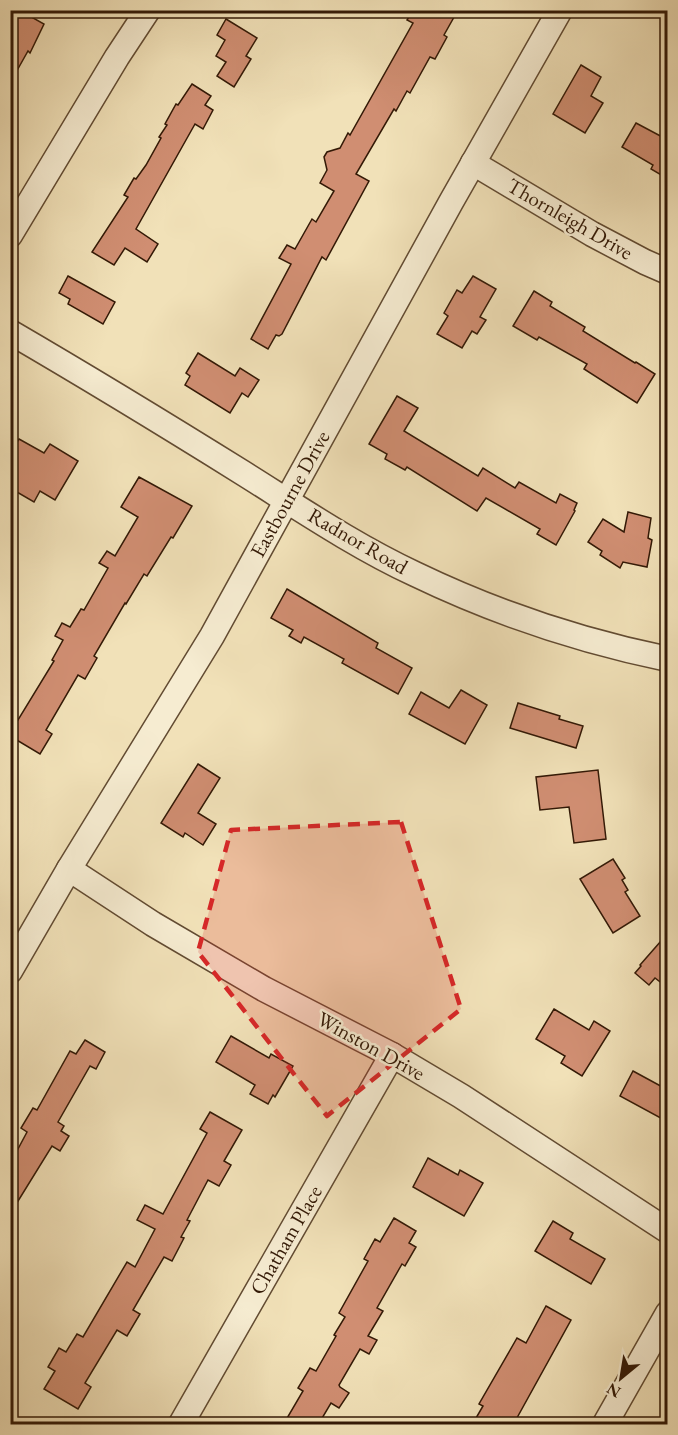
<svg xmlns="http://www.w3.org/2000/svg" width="678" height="1435" font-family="'EB Garamond',serif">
  <rect width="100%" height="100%" fill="#f1e1b8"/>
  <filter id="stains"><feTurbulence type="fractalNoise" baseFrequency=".00333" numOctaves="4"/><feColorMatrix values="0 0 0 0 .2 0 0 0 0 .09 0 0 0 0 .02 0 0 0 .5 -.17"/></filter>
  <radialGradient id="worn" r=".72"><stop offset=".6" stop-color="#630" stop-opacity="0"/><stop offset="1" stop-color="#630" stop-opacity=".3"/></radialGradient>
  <!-- building -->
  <g fill="#d08e72" stroke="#331906" stroke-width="1.5">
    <path d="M10,10H19L44,24L30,53L28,51L10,83Z"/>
    <path d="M413,10H458L444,35L447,37L435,59L430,57L410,93L407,91L396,111L394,109L356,174L369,181L326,260L322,257L282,334L279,336L276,335L268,349L251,339L291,264L279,258L287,245L295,249L312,219L316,222L334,191L320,183L327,170L324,157L327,152L340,148L348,133L350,135L413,23L407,20Z"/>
    <path d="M226,19L257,38L246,56L251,59L234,87L217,76L226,62L216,56L225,40L217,35Z"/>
    <path d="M581,65L601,77L591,96L603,103L585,133L553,114Z"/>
    <path d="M192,84L211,96L205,105L213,110L203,129L195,124L136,229L158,244L147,262L125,248L114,265L92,252L128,197L124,195L134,178L136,179L146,165L161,138L159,137L167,125L165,124L176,104L178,105Z"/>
    <path d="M636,123L668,140V179L651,169L653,165L622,147Z"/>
    <path d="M68,276L115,302L103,324L68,304L70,299L59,293Z"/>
    <path d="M473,276L496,289L480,317L486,320L477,334L472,331L462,348L437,334L448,316L444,313L457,290L462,293Z"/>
    <path d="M534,291L552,302L550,306L585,327L583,331L635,363L636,362L655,374L637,403L584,369L587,364L539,337L537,340L513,326Z"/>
    <path d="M198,353L235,376L240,368L259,380L248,397L242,393L230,413L185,385L190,376L186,373Z"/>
    <path d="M397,396L418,408L404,431L478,476L483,468L515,488L519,482L556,503L560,494L577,503L574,510L575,511L556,545L537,534L540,529L486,498L477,511L407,467L405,470L385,459L387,454L369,444Z"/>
    <path d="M19,439L44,453L50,444L78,461L55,500L40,491L34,502L10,488V453Z"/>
    <path d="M139,477L192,506L173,538L171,537L147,576L144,574L126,604L125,603L94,656L97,658L85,679L78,675L46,730L52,734L40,754L10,736V715L18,720L54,661L52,660L63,640L55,636L62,623L70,627L81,609L84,610L108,568L99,563L107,551L115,556L138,517L121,507Z"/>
    <path d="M628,512L651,518L648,538L652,540L647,567L623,562L620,568L600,555L602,551L588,542L603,519L624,532Z"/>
    <path d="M287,589L378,643L376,648L412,668L398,694L342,663L344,659L304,637L301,643L289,636L293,630L271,618Z"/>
    <path d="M461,690L487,705L465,744L409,714L421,692L449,708Z"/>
    <path d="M518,703L560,716L559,719L583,726L576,748L510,728Z"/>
    <path d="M198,764L220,778L198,813L216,824L203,845L185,833L183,837L161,823Z"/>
    <path d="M598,770L606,839L574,843L569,807L540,810L536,777Z"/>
    <path d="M613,859L625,878L622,880L628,890L625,892L640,916L613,933L580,879Z"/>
    <path d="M668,933V988L655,978L649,985L635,973L641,966L640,965Z"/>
    <path d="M554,1009L589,1030L594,1021L610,1031L582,1076L561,1063L565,1056L536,1039Z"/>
    <path d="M231,1036L269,1058L271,1054L293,1066L275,1097L273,1095L268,1104L250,1094L255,1085L216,1062Z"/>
    <path d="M85,1040L105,1052L96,1069L90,1066L58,1122L64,1126L61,1131L69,1136L60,1151L52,1146L10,1214V1164L27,1132L21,1128L33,1108L37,1110L70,1051L76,1054Z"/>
    <path d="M633,1071L668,1090V1122L620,1096Z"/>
    <path d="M210,1112L242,1130L224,1161L231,1165L219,1186L208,1180L187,1220L190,1221L181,1237L184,1238L172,1261L164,1257L133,1310L140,1314L127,1336L117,1330L85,1383L91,1387L78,1409L44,1389L55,1371L48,1367L59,1348L66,1352L77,1334L83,1337L127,1262L135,1267L155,1229L137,1220L145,1205L163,1214L207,1133L200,1129Z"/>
    <path d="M428,1158L458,1175L460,1170L483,1183L464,1216L413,1187Z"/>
    <path d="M394,1218L416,1231L409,1243L416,1247L405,1266L402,1264L377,1308L383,1311L368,1336L377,1340L369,1354L360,1349L339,1385L340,1387L349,1393L339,1408L331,1403L318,1425H283L303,1391L298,1388L310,1368L316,1371L336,1336L334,1335L345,1317L339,1313L368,1261L364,1259L375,1239L380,1242Z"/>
    <path d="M553,1221L573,1233L570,1239L605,1259L591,1284L535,1251Z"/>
    <path d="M546,1306L571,1320L513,1425H487L476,1418L483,1406L479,1404L517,1338L526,1343Z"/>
  </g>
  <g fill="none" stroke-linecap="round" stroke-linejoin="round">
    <defs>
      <g id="minor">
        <path d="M473,163L592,234L645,262L668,272"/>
        <path d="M10,235L117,57L148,10"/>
        <path d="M10,332C89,378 166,425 243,473C299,508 355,546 415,574C496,613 580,641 668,659"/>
        <path d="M69,869L153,924L264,989L392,1055L461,1096L668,1231"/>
        <path d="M10,971L69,869L212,636L451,202L560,10"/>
        <path d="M181,1424L392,1055"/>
        <path d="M605,1424L668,1313"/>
      </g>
    </defs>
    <!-- minor casing -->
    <use href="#minor" stroke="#624b32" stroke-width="27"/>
    <!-- minor -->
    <use href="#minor" stroke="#f6ecd1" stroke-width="24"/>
  </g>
  <!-- marked area -->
  <path fill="#d62828" fill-opacity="0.2" stroke="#d62828" stroke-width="4.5" stroke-dasharray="12 8" stroke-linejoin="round" d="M401,822L461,1009L327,1116L198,952L231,830Z"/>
  <g text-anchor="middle" stroke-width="5" stroke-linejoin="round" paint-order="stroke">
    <!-- street labels -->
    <g font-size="21" fill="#331906" stroke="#f6ecd1">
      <text transform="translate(570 219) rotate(30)" y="7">Thornleigh Drive</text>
      <text transform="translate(290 494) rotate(-61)" y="7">Eastbourne Drive</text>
      <text transform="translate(358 541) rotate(30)" y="7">Radnor Road</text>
      <text transform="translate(371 1046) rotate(29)" y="7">Winston Drive</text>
      <text transform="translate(286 1240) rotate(-60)" y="7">Chatham Place</text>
    </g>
  </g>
  <!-- margin -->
  <rect width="678" height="1435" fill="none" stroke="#f1e1b8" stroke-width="36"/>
  <rect x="12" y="12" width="654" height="1411" fill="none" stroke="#331906" stroke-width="3"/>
  <rect x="18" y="18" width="642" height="1399" fill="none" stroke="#331906" stroke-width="1.5"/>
  <!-- north arrow -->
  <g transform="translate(621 1378) rotate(210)" stroke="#f6ecd1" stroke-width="4.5" paint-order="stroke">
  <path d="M0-4.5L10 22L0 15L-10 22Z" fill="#331906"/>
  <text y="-9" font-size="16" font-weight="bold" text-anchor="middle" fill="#331906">N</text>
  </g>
  <rect width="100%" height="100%" filter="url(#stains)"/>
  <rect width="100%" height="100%" fill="url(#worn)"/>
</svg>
